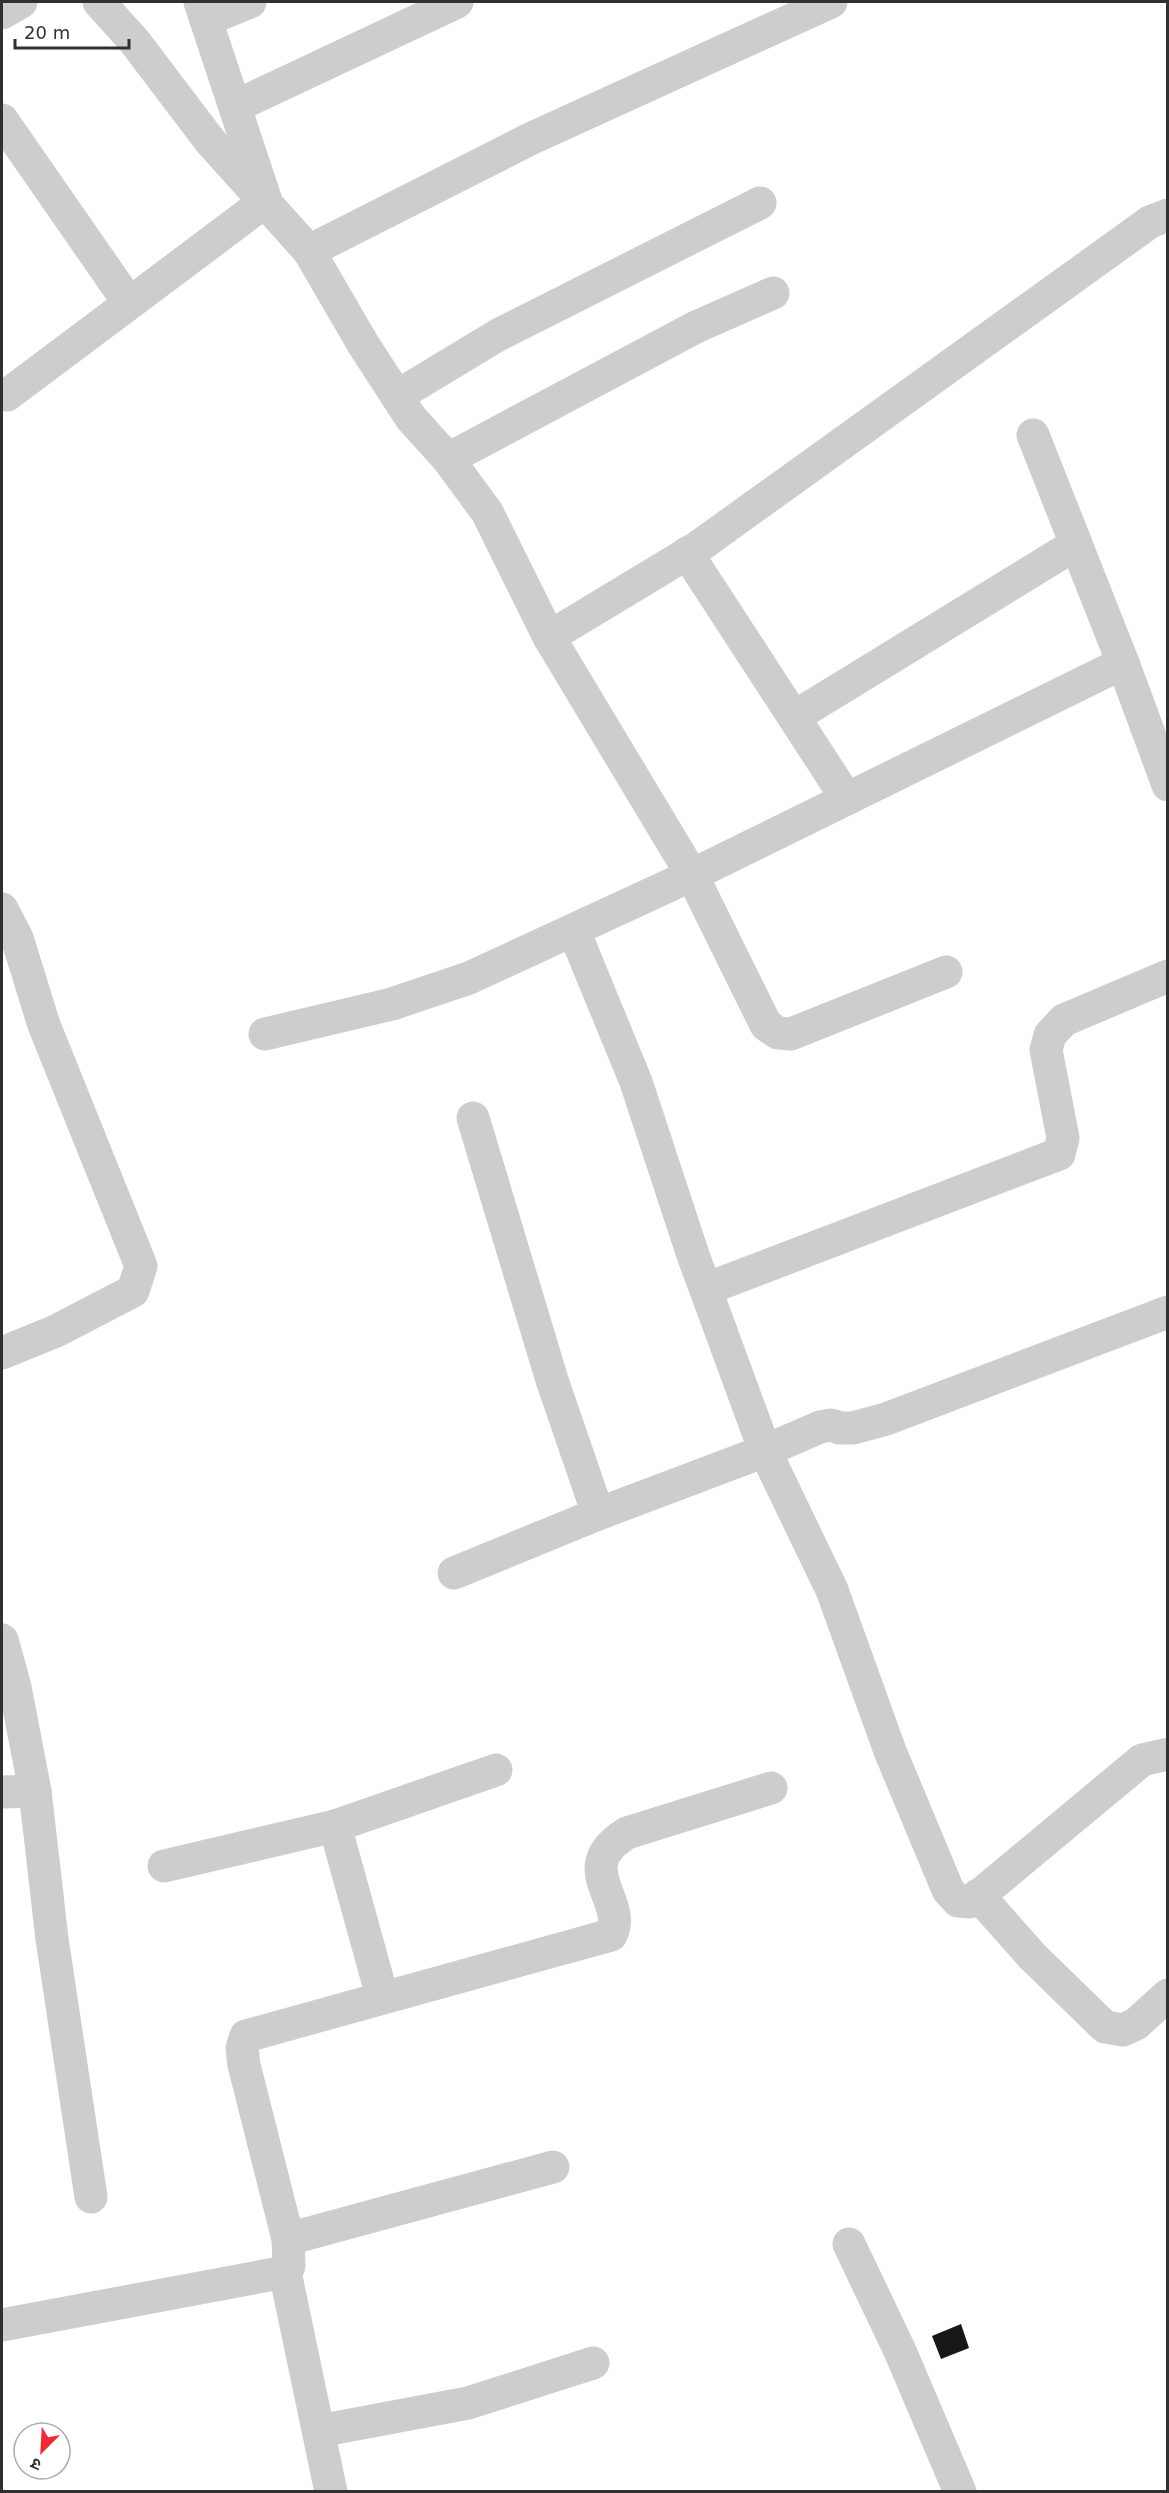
<svg xmlns="http://www.w3.org/2000/svg" width="1169" height="2493" font-family="'DejaVu Sans','Noto Sans Devanagari',sans-serif">
  <rect width="100%" height="100%" fill="#fff"/>
  <!-- building -->
  <path fill="#171717" d="M961,2324L969,2348L941,2359L932,2336Z"/>
  <g fill="none" stroke-linecap="round" stroke-linejoin="round">
    <!-- street -->
    <g stroke="#cdcdcd" stroke-width="33">
      <path d="M99,2L135,42L210,141L309,251"/>
      <path d="M2,13L21,2"/>
      <path d="M206,20L250,2"/>
      <path d="M236,106L457,2"/>
      <path d="M2,120L129,303"/>
      <path d="M7,395L266,201L200,2"/>
      <path d="M397,396L498,335L760,203"/>
      <path d="M1033,435L1123,663"/>
      <path d="M448,459L696,327L773,293"/>
      <path d="M687,553L847,799"/>
      <path d="M549,637L487,512L448,459L411,418L363,344L309,251L530,139L831,2"/>
      <path d="M794,717L1076,544"/>
      <path d="M2,909L17,938L44,1025L141,1266L133,1291L56,1331L2,1353"/>
      <path d="M574,931L636,1082L693,1255L765,1451L820,1427L831,1425L840,1428H853L886,1419L1168,1312"/>
      <path d="M946,972L791,1034L778,1033L766,1025L692,875L1123,663L1168,785"/>
      <path d="M265,1034L392,1004L469,978L692,875L549,637L698,547L1150,222L1168,215"/>
      <path d="M473,1118L552,1380L598,1514"/>
      <path d="M706,1289L1059,1154L1063,1138L1046,1050L1050,1035L1064,1020L1168,976"/>
      <path d="M454,1573L598,1514L765,1451L832,1590L890,1751L948,1890L958,1901L970,1902L987,1889L1142,1760L1168,1754"/>
      <path d="M2,1640L15,1687L35,1791L2,1792"/>
      <path d="M35,1791L52,1939L91,2197"/>
      <path d="M335,1826L382,1996"/>
      <path d="M164,1866L335,1826L496,1770"/>
      <path d="M978,1895L1032,1956L1105,2027L1123,2030L1136,2024L1168,1995"/>
      <path d="M288,2239L553,2167"/>
      <path d="M849,2244L900,2351L960,2492"/>
      <path d="M285,2272L331,2492"/>
      <path d="M2,2325L285,2272L289,2266L288,2239L244,2065L242,2048L246,2036L611,1935C629,1900 569,1869 627,1833L771,1788"/>
      <path d="M319,2431L468,2403L593,2363"/>
    </g>
  </g>
  <!-- border -->
  <rect width="1169" height="2493" fill="none" stroke="#303030" stroke-width="6"/>
  <!-- north arrow -->
  <g transform="translate(42 2451) rotate(204)"><circle r="28" fill="#ffffff" stroke="#acacac" stroke-width="1.5"/>
  <path d="M0-4.5L10 22L0 15L-10 22Z" fill="#f22834"/>
  <text y="-9" font-size="16" font-weight="bold" text-anchor="middle" fill="#303030">उ</text>
  </g>
  <!-- scale -->
  <path d="M15 39v9h114v-9" fill="none" stroke="#303030" stroke-width="3"/>
  <text x="24" y="39" font-size="18" fill="#303030" stroke="#ffffff" stroke-width="4.5" paint-order="stroke">20 m</text>
</svg>
